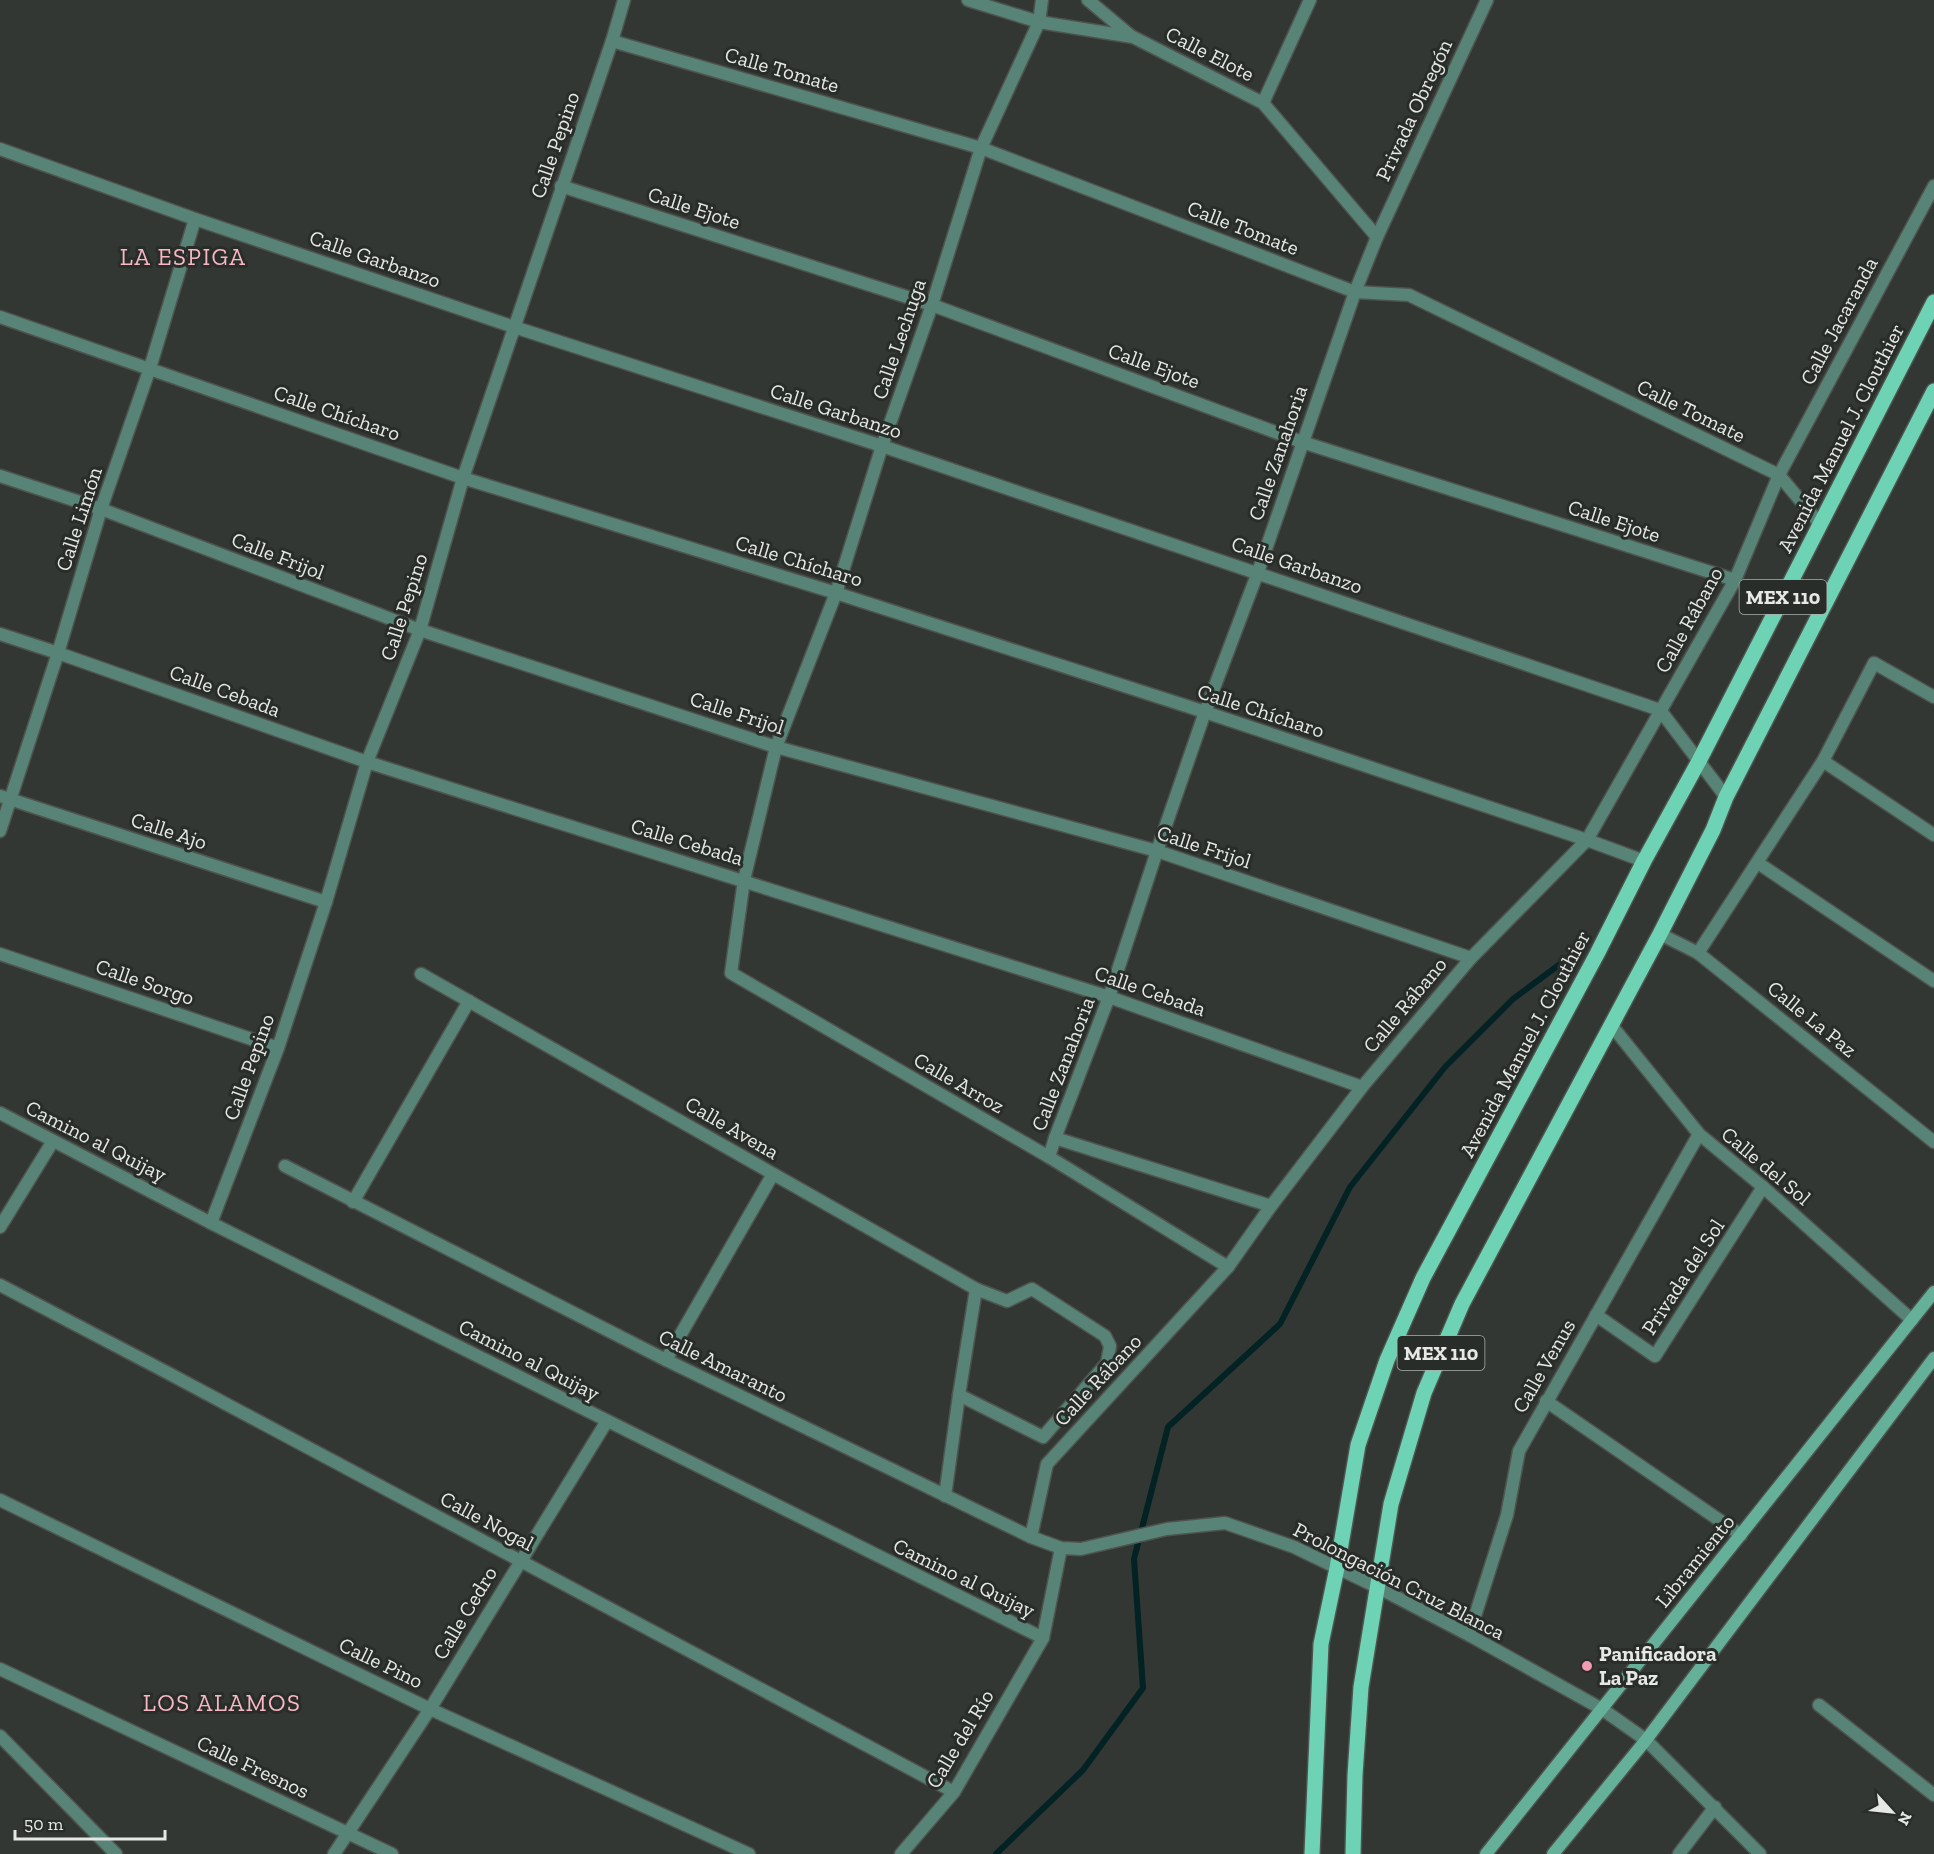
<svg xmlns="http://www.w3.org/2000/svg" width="1934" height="1854" font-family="'Zilla Slab',serif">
  <rect width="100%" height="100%" fill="#333733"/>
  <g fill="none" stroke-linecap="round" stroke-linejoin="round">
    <!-- stream -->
    <path stroke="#022224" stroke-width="6" d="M996,1854L1083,1770L1143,1688L1134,1559L1168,1427L1280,1324L1350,1187L1445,1067L1513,999L1567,959"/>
    <defs>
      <g id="street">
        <path d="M968,0L1039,22L1133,37L1263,103L1377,237"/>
        <path d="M1042,0L1039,22L981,148L932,305L882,446L836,593L776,747L744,880L731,973L1049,1157L1228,1267"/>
        <path d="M1088,0L1131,36"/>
        <path d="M612,41L981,148L1355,292L1409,295L1779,475L1820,524"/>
        <path d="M1263,103L1310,0"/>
        <path d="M0,149L195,219L514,327L882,446L1660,710L1726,797"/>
        <path d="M561,186L932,305L1302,442L1735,580"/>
        <path d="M0,317L463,478L836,593L1205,712L1587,840L1644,861"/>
        <path d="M0,476L101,509L420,630L776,747L1157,851L1471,958"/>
        <path d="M0,634L58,653L367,762L1109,997L1362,1087"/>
        <path d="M1823,761L1934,835"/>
        <path d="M0,796L326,902"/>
        <path d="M0,831L58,653L101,509L150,368L195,219"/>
        <path d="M1758,863L1934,981"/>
        <path d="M1660,934L1698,953L1934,1142"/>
        <path d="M1698,953L1823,761L1874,663L1934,697"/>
        <path d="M0,954L278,1048"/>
        <path d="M421,974L976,1289L1007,1301L1032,1289L1105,1336L1110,1346L1107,1363L1043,1437L959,1395"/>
        <path d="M1612,1026L1699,1134L1763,1187L1912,1320"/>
        <path d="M0,1113L211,1223L1043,1638"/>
        <path d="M1055,1138L1271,1206"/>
        <path d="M1049,1157L1055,1138L1109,997L1157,851L1205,712L1258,572L1355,292L1377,237L1487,0"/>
        <path d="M285,1166L666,1360L1031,1537L1061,1548L1081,1549L1167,1529L1225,1523L1294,1547L1377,1587L1469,1635L1602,1709L1646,1740L1760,1854"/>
        <path d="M353,1202L469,1001"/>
        <path d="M211,1223L278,1048L326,902L367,762L420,630L463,478L612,41L624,0"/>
        <path d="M0,1227L53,1141"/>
        <path d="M0,1285L168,1373L954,1792"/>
        <path d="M1596,1315L1655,1356L1763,1187"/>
        <path d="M666,1360L773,1174"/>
        <path d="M1546,1401L1741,1535"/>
        <path d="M945,1496L959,1395L976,1289"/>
        <path d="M0,1500L430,1709L749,1854"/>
        <path d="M1031,1537L1047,1464L1228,1267L1271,1206L1362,1087L1471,958L1587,840L1735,580L1779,475L1934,186"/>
        <path d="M1469,1635L1507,1515L1519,1451L1699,1134"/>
        <path d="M0,1669L392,1854"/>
        <path d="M1819,1705L1934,1795"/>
        <path d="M0,1736L116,1854"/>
        <path d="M334,1854L430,1709L607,1421"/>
        <path d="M901,1854L954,1792L1043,1638L1061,1548"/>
        <path d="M1679,1854L1715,1807"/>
      </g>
      <g id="secondary">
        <path d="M1486,1854L1934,1292"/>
        <path d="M1553,1854L1646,1740L1934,1358"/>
      </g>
      <g id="primary">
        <path d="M1312,1854L1321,1644L1337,1568L1358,1445L1387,1360L1423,1278L1597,954L1644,861L1699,761L1934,302"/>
        <path d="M1353,1854L1355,1775L1361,1687L1391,1504L1424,1393L1462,1304L1660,934L1713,830L1726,797L1934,391"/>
      </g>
    </defs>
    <!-- street casing -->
    <use href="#street" stroke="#4f534f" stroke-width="15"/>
    <!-- secondary casing -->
    <use href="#secondary" stroke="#4f534f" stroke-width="15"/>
    <!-- primary casing -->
    <use href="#primary" stroke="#4f534f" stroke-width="18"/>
    <!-- street -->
    <use href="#street" stroke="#578476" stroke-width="12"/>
    <!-- secondary -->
    <use href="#secondary" stroke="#65b099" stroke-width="12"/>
    <!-- primary -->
    <use href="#primary" stroke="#6ed2b4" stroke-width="15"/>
  </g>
  <!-- markers -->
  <circle fill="#f29aaf" stroke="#292d29" stroke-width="2" cx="1587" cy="1666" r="6"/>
  <g text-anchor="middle" stroke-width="6" stroke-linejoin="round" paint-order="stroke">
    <!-- shield labels -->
    <g fill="#292d29" stroke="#adb0ad" stroke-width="1.5">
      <rect x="1739.5" y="580" width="87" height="34" rx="4.5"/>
      <rect x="1397.5" y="1336" width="87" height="34" rx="4.5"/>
    </g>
    <g font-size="20" font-weight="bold" fill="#e5e8e5">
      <text x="1783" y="604">MEX 110</text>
      <text x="1441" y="1360">MEX 110</text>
    </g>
    <!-- street labels -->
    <g font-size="21" fill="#e5e8e5" stroke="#292d29">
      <text transform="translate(1210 54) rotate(27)" y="7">Calle Elote</text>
      <text transform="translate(782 70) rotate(16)" y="7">Calle Tomate</text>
      <text transform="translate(1414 110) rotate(-65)" y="7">Privada Obregón</text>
      <text transform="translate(555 145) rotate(-71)" y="7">Calle Pepino</text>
      <text transform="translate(694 208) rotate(18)" y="7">Calle Ejote</text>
      <text transform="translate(1243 228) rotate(21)" y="7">Calle Tomate</text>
      <text transform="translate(375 259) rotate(19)" y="7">Calle Garbanzo</text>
      <text transform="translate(1839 321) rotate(-62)" y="7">Calle Jacaranda</text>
      <text transform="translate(899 339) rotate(-71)" y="7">Calle Lechuga</text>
      <text transform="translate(1154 366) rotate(20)" y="7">Calle Ejote</text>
      <text transform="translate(836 411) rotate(18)" y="7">Calle Garbanzo</text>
      <text transform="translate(1691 411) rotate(26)" y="7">Calle Tomate</text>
      <text transform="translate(337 413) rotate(19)" y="7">Calle Chícharo</text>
      <text transform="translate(1841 438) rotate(-63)" y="7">Avenida Manuel J. Clouthier</text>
      <text transform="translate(1278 453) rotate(-71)" y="7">Calle Zanahoria</text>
      <text transform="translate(79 519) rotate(-72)" y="7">Calle Limón</text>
      <text transform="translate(1614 521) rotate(18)" y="7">Calle Ejote</text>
      <text transform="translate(278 556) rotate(21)" y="7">Calle Frijol</text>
      <text transform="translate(799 561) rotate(17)" y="7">Calle Chícharo</text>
      <text transform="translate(1297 565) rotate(19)" y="7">Calle Garbanzo</text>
      <text transform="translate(404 607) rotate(-72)" y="7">Calle Pepino</text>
      <text transform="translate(1689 620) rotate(-61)" y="7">Calle Rábano</text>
      <text transform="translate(225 691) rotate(20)" y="7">Calle Cebada</text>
      <text transform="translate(1261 711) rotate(18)" y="7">Calle Chícharo</text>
      <text transform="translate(737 713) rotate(18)" y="7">Calle Frijol</text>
      <text transform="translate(169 831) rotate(18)" y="7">Calle Ajo</text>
      <text transform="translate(687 842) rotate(17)" y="7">Calle Cebada</text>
      <text transform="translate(1204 847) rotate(18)" y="7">Calle Frijol</text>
      <text transform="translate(145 982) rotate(19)" y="7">Calle Sorgo</text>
      <text transform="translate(1150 991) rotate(19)" y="7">Calle Cebada</text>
      <text transform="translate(1405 1005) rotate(-50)" y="7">Calle Rábano</text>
      <text transform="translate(1812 1019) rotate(39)" y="7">Calle La Paz</text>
      <text transform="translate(1525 1044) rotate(-62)" y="7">Avenida Manuel J. Clouthier</text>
      <text transform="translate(1063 1064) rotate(-69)" y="7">Calle Zanahoria</text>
      <text transform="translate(249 1067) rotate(-70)" y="7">Calle Pepino</text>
      <text transform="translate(959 1083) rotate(30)" y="7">Calle Arroz</text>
      <text transform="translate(732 1128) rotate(30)" y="7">Calle Avena</text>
      <text transform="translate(96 1141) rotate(27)" y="7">Camino al Quijay</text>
      <text transform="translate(1766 1166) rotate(40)" y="7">Calle del Sol</text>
      <text transform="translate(1683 1277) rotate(-57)" y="7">Privada del Sol</text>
      <text transform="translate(529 1360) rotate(27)" y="7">Camino al Quijay</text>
      <text transform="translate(723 1366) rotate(26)" y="7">Calle Amaranto</text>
      <text transform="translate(1544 1366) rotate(-60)" y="7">Calle Venus</text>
      <text transform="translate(1098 1380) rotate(-47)" y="7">Calle Rábano</text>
      <text transform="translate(487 1521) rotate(28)" y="7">Calle Nogal</text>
      <text transform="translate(1695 1561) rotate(-51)" y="7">Libramiento</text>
      <text transform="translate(964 1578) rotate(26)" y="7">Camino al Quijay</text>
      <text transform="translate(1399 1581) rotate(27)" y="7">Prolongación Cruz Blanca</text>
      <text transform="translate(465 1613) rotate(-59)" y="7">Calle Cedro</text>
      <text transform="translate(381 1663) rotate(26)" y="7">Calle Pino</text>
      <text transform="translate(960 1739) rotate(-59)" y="7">Calle del Río</text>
      <text transform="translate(253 1767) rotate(25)" y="7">Calle Fresnos</text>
    </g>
    <!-- poi labels -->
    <g font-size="21" font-weight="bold" fill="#e5e8e5" stroke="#292d29" text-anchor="start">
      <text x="1599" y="1661">Panificadora<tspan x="1599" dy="24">La Paz</tspan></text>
    </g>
    <!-- quarter labels -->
    <g font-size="24" letter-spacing="1.5" fill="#f9b6c5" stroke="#292d29">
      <text x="183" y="265">LA ESPIGA</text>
      <text x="222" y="1711">LOS ALAMOS</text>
    </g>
  </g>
  <!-- north arrow -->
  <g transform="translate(1892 1812) rotate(117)" stroke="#292d29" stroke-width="4.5" paint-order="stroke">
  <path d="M0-4.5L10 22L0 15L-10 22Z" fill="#e5e8e5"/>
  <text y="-9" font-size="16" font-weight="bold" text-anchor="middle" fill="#e5e8e5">N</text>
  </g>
  <!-- scale -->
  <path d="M15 1830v9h150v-9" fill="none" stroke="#e5e8e5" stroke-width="3"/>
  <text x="24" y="1830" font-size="18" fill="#e5e8e5" stroke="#292d29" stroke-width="4.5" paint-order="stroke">50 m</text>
</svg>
